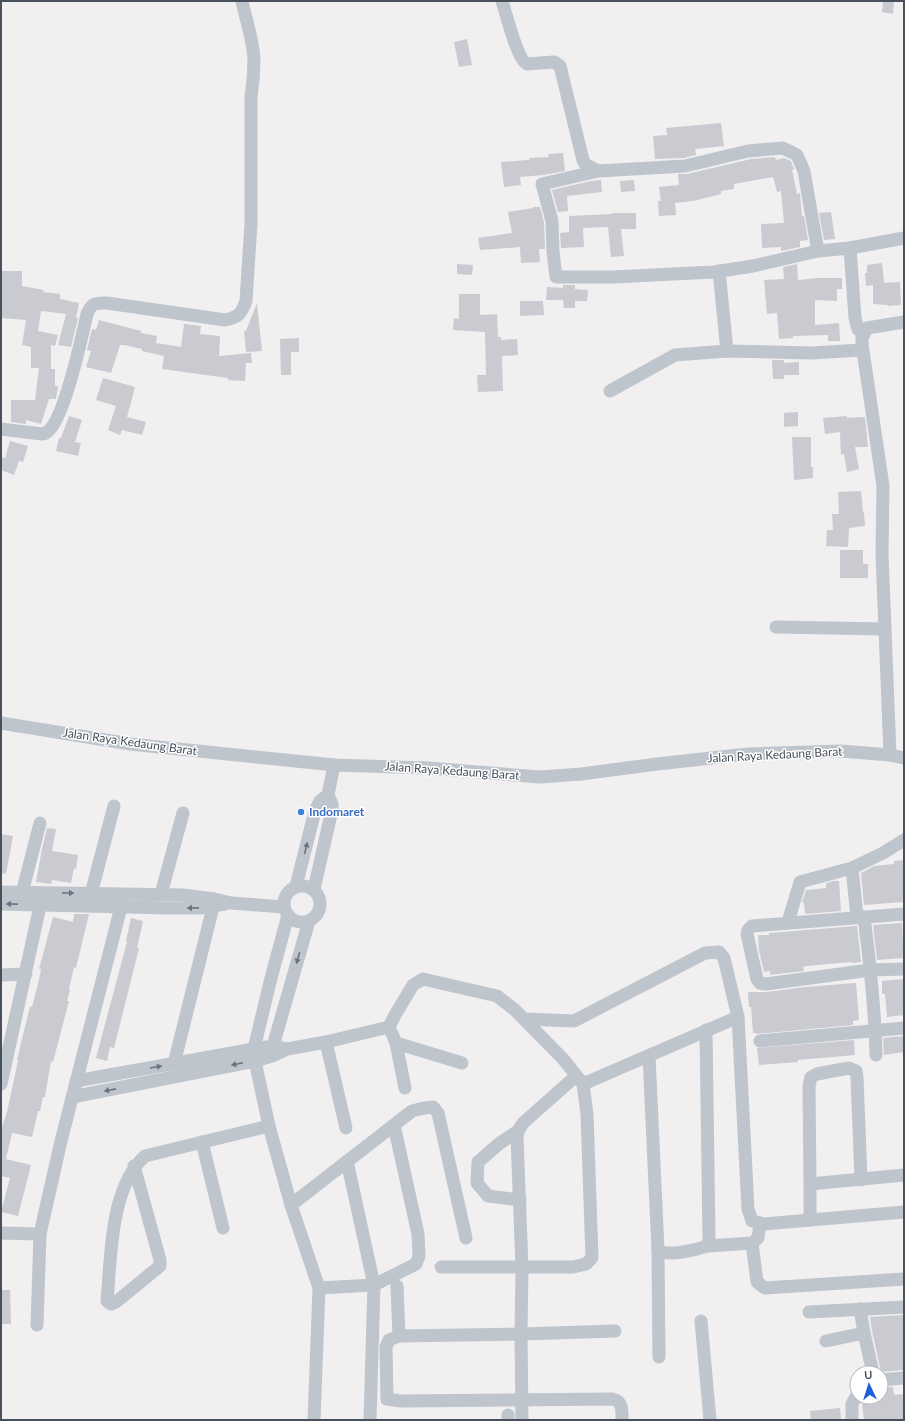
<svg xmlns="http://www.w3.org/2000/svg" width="905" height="1421" font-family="Lato,sans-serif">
  <rect width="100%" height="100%" fill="#f1efef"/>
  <!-- building -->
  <g fill="#c9cbd1">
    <path d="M883,1H894L893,14L882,12Z"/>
    <path d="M467,39L472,65L459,67L454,42Z"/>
    <path d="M721,123L724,146L695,149L696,155L684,158L655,159L653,136L667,135L666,128Z"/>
    <path d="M563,153L565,171L543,175L520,177L521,185L504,187L501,162L529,160V158L549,157L548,154Z"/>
    <path d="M775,157L776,160L784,158L791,161L794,169L792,170L797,194L800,193L802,216H804L808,240L800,241V247L781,251V247L762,248L761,224L784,223L781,191L777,192L773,177L734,184V189L721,191V194L693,201L675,203L676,215L659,216L658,201H661L659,187L679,185L678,174H687L751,159Z"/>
    <path d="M601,180L602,192L567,196L568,211L558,212L552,190L591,181Z"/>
    <path d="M634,180L635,191L621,192L620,181Z"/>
    <path d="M533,207H540L544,222L545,249H539L540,262L521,263L520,247L480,250L478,238L512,233L508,212L533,208Z"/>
    <path d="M831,212L835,239L824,240L819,213Z"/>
    <path d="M612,213H636V229H621L624,256L611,257L608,227L583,228L584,247L561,248L560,233L569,232V216L612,214Z"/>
    <path d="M882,263L884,283L900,282L901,305L888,306V305L873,304V285L866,286L865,273H867V265Z"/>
    <path d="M457,264L473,265L472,275L457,274Z"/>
    <path d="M797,264L798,280L819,278H842V289H837V301L815,300V325L839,323L840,341H828V335L793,336V338L779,339L777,313L767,314L764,280L784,279L783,267Z"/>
    <path d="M1,271H22V286L44,290L43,292L60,294V299L79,303L76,318H78L71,347L58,345L66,314L41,311L38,331L58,335L55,346L51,345V369H55V386H58L56,399H49L41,424L26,420V424L11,422V400H35L39,368H31V347L22,345L26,320L1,318Z"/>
    <path d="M563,285H575V289L588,290L587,301H575V308H564L563,300H546L547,287L563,288Z"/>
    <path d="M459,294H480V315L497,314L498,337H501V340L517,339L518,355L502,356L503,391L478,392L477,375H486L485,332L453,330L454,318L459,319Z"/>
    <path d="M520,301H543L544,315L520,316Z"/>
    <path d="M257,303L262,351L246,352L244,331H246Z"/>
    <path d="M99,320L141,331V333L157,336L156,343L181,347L184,324L201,326L200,334L220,336L219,356L251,353L252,363H246L245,381L228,380V378L162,369L164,356L142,351V349L124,345H120L111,373L86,367L91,351L87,350L92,329L96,330Z"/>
    <path d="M299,338V352H291V375H281L280,339Z"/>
    <path d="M772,360H784V363L799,362V375H784V379H773Z"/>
    <path d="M103,378L135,387L127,417L146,422L142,435L122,430L120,435L108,430L116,406L96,400Z"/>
    <path d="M798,412V426L784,427V413Z"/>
    <path d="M69,416L82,420L75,442L81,443L78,456L56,451L59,438H61Z"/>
    <path d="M847,416V418L865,417L868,447H855L859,469L847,472L844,454L841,455L840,432L825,434L823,418Z"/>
    <path d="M792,437H811V467H813V478L794,480Z"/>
    <path d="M10,441L28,446L23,462L19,461L14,475L1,470V457L5,458Z"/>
    <path d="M861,491L863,512H864L865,526L849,528L848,547L826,546L827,530H833L832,514H839L838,492Z"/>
    <path d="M840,550H863V564H868V578H840Z"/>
    <path d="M47,828L56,829L52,851L78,855L76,869L74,868L71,883L52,880L51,884L36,882L42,849Z"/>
    <path d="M1,834L13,836L6,874L1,873Z"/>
    <path d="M904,860V902L864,905L861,873L874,866L894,864V861Z"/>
    <path d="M834,881H839L841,911L805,914L804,903L802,902L806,890L826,888V883Z"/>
    <path d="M74,914H89L76,968L74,967L69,989L70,990L67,1001H69L53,1062L51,1061L45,1097H43L40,1111H38L32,1137L12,1133L6,1159L31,1165L18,1216L1,1212L10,1178L1,1176V1130L7,1112L18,1061L17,1060L30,1006L32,1007L39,980L41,969H39L53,917L73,922Z"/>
    <path d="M131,918L143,921L137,948H139L114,1048L110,1047L107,1061L96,1058L127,942L126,941Z"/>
    <path d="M902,923L904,958L877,960L873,925Z"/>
    <path d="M857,926L861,962L852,963L851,962L807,966L803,967L804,971L770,975V971L764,972L759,951L758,935H769V933Z"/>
    <path d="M904,979V1015L887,1017L885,994H882V981Z"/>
    <path d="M856,983L859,1020L853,1021V1025L756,1034V1033H753L751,1007H749L748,992H767L805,987Z"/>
    <path d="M904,1036V1052L884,1055L883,1038Z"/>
    <path d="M854,1040L855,1055L798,1060V1062L759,1065L757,1048Z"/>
    <path d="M1,1290H10L11,1324H1Z"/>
    <path d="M904,1315V1370L881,1372L872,1331L870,1317Z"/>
    <path d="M893,1387L894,1395L903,1394L904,1420H864L862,1403L865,1397H881V1388Z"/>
    <path d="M840,1408L841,1420H811L810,1411Z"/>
  </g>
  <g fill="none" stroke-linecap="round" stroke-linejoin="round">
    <!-- minor -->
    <g stroke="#bec5cd" stroke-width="13">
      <path d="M502,1C506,13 517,59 527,64L554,62L560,66L583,160L585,164L598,171"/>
      <path d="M850,248L855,318L858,329L863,334"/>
      <path d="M818,251L811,212L804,171L797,155L783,148L748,151L685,166L598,171L542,184L552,221L553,252L556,277H613L714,272L753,266L818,251L850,248L904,238"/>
      <path d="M719,271L727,351"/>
      <path d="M610,391L675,355L727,351L812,353L862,350"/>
      <path d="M1,429L42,434C44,434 45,434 47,432C64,421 82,336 87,314C92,302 96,303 107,303L225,320C239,317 241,314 246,301L251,224V97C253,84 254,72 254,59C253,40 246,20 242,1"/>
      <path d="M776,627L885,629"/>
      <path d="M1,723L130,744L334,765L428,768L540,777L581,774L657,764L748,754L841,751L890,755L904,758"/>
      <path d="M890,755L882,554L883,486L862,344V338L867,328L904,322"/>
      <path d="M852,868L857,917"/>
      <circle cx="302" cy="904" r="18"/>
      <path d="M296,886L315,811L320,801L328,795L334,765"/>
      <path d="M314,889L332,810V804L328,795"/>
      <path d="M1,892L183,895L214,899L231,903L284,907"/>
      <path d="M22,893L40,823"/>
      <path d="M91,894L114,806"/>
      <path d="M161,894L183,813"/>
      <path d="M1,904L168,908H200L225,904"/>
      <path d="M904,914L752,926L748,930L747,934L757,979L760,983L766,984L870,970L904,969"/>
      <path d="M288,915L270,982L254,1049L255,1061L269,1126L291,1205L319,1288L314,1420"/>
      <path d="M864,917C870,963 875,1009 876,1055"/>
      <path d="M788,922L800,882L852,868L883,853L904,840"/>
      <path d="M1,975L26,974"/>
      <path d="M524,1019L574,1021L705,953L719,952L724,958L738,1017L748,1209L752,1221L764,1224L904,1212"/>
      <path d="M760,1041L904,1028"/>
      <path d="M326,1042L346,1128"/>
      <path d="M396,1043L462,1063"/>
      <path d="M272,1054L273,1046L309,921"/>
      <path d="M649,1056L658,1250C668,1257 696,1250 707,1246L709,1239L706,1030"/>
      <path d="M174,1064L213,907L214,899"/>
      <path d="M76,1081L254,1049L273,1046L287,1049"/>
      <path d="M1,1084L42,897"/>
      <path d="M583,1084L738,1017"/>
      <path d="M405,1088L396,1043L389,1027L395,1015L413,985L423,979L497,996L515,1010L564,1060L583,1084L587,1114L592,1258L586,1264L573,1267H441"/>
      <path d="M72,1097L255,1061L272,1056L287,1049L326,1042L389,1027"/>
      <path d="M518,1131L500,1143L478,1162L477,1183L488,1196L520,1200"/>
      <path d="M202,1142L223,1228"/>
      <path d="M347,1161L374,1285L416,1264L419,1256L418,1234L394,1125"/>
      <path d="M134,1166L160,1260V1266L116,1302L111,1304L107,1301C111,1257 110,1187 145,1156L269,1126"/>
      <path d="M810,1184L809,1086L811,1077L817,1074L849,1068L856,1071L857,1077L861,1180"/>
      <path d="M291,1205L412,1111L424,1108L433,1107L438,1113L466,1238"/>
      <path d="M810,1220V1184L904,1175"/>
      <path d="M1,1233L40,1234"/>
      <path d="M752,1243L757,1282L765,1288L904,1279"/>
      <path d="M707,1246L752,1243L758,1238L760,1223"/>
      <path d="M658,1250L659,1357"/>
      <path d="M397,1286L399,1336L389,1340L386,1347L387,1399L400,1401L613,1399C623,1401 622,1412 622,1420"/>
      <path d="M319,1288L374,1285L370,1420"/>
      <path d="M860,1309L864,1333L873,1373"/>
      <path d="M809,1312L904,1307"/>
      <path d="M701,1321L710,1420"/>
      <path d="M37,1325L40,1234L61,1141L121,907L123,895"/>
      <path d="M399,1336L521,1334L615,1331"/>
      <path d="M826,1341L864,1333"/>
      <path d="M881,1380L904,1378"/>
      <path d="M508,1420V1415"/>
      <path d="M522,1420L521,1334L522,1268L517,1137L518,1131L523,1123L576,1076"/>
      <path d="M852,1420V1404L857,1395"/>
    </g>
  </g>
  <!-- one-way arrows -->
  <defs><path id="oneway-solid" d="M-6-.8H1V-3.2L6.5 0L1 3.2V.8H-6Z"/></defs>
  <g fill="#6b737e">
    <use href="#oneway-solid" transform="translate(306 848) rotate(-76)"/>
    <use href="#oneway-solid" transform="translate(68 893)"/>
    <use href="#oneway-solid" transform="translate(12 904) rotate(-179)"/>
    <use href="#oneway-solid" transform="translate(193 908) rotate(179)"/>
    <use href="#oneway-solid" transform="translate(298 958) rotate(106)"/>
    <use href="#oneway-solid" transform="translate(237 1064) rotate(168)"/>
    <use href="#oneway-solid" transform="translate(156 1067) rotate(-10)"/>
    <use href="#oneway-solid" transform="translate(110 1090) rotate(169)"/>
  </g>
  <!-- markers -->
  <circle fill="#3f7fe0" stroke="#fff" stroke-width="1.5" cx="301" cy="812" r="4"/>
  <g text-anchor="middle" stroke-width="3" stroke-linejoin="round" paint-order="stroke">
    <!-- street labels -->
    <g font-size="12" fill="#48505c" stroke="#fff">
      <text transform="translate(130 742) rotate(8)" y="4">Jalan Raya Kedaung Barat</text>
      <text transform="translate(775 755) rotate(-3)" y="4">Jalan Raya Kedaung Barat</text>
      <text transform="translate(452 771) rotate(4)" y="4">Jalan Raya Kedaung Barat</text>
    </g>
    <!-- shop labels -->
    <g font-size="12" font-weight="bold" fill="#366cbe" stroke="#fff" text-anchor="start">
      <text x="309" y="816">Indomaret</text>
    </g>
  </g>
  <!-- border -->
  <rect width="905" height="1421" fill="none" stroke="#48505c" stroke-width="4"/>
  <!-- north arrow -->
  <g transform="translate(869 1385) rotate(356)"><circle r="19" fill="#ffffff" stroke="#b6b9be"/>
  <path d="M0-3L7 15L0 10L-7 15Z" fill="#205fda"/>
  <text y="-6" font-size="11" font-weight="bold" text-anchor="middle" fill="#48505c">U</text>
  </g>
</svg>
